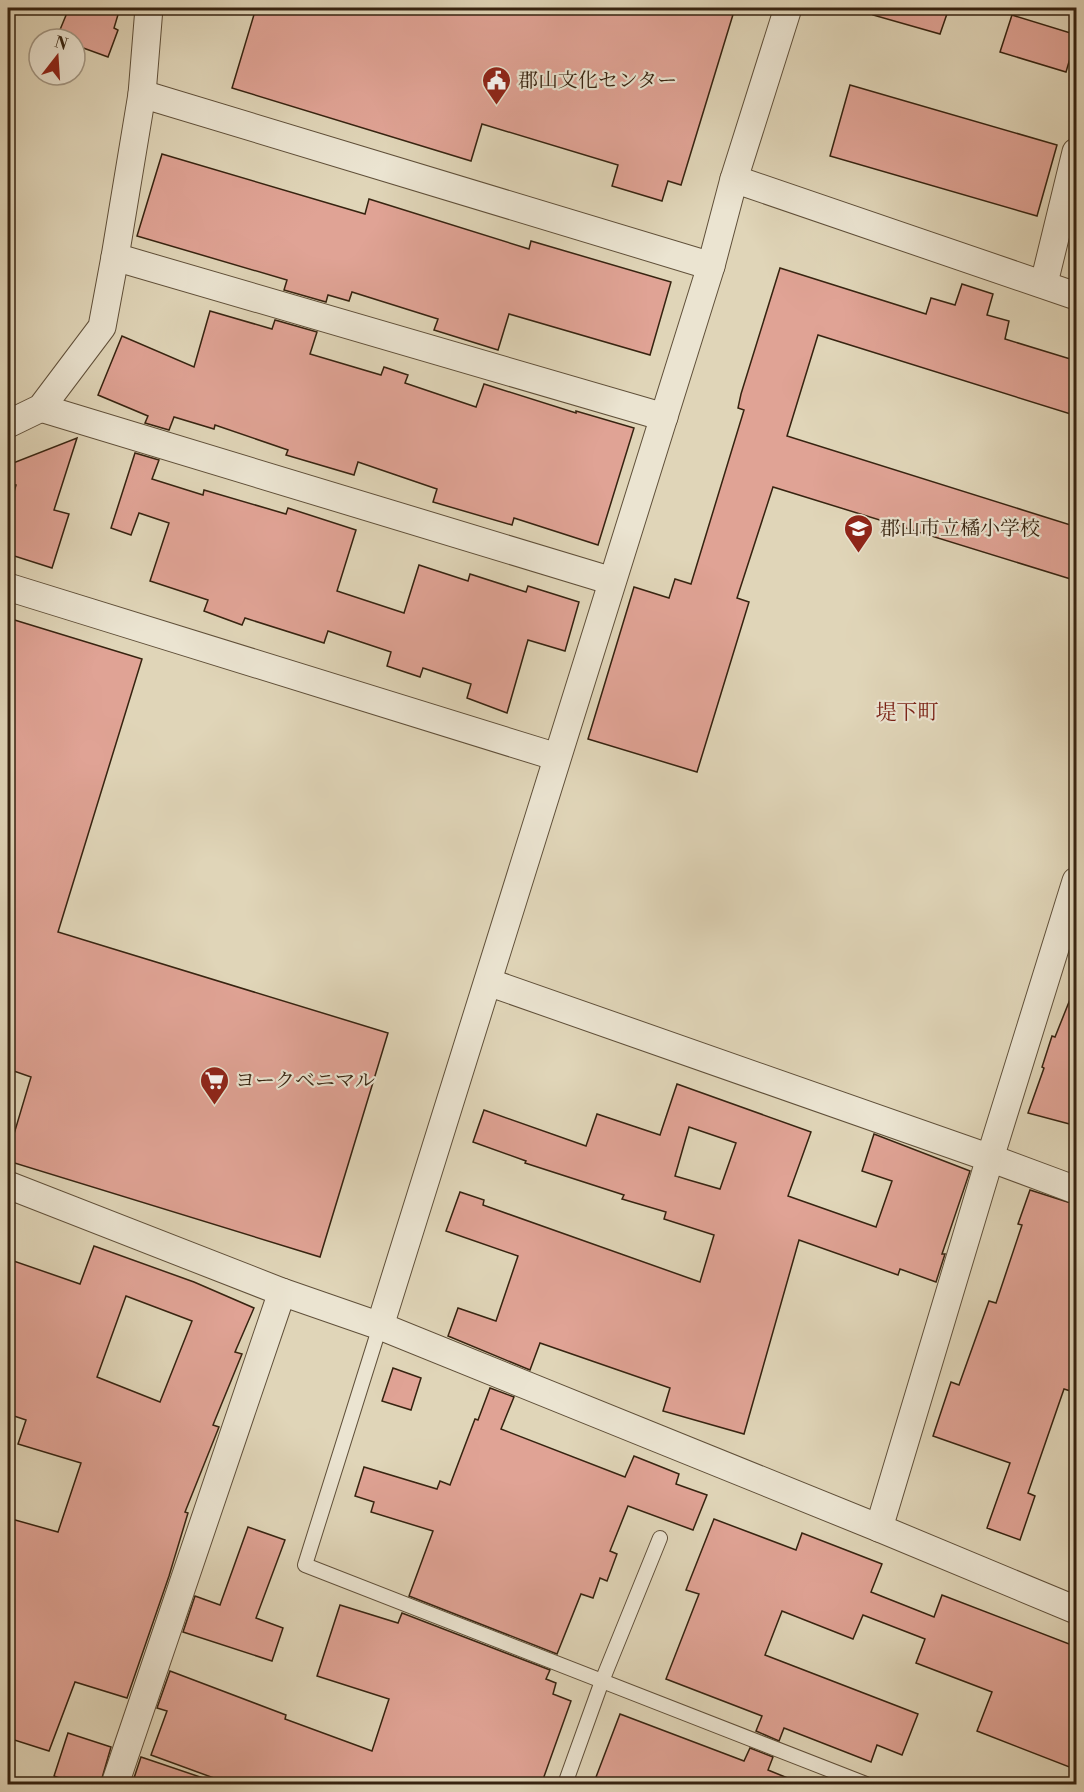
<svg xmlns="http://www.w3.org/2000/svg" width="1084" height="1792" font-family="'Libre Bodoni','Noto Serif JP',serif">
  <rect width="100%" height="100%" fill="#e0d5b8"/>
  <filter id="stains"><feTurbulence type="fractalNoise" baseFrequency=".00333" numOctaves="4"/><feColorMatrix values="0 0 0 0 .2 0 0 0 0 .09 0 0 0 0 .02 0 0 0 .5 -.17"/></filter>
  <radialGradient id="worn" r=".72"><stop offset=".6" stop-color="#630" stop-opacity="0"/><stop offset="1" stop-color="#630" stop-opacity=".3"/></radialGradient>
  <!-- building -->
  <g fill="#e0a395" stroke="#362310" stroke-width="1.5" fill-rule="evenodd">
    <path d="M69,8H120L114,28L118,30L108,57L75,45V39L57,37Z"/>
    <path d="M256,8H735L681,185L668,181L662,201L612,186L618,165L482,124L471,161L232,88Z"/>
    <path d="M874,8H949L940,34L873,15Z"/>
    <path d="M1012,15L1077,35L1066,72L1000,52Z"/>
    <path d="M850,85L1057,145L1037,216L830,156Z"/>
    <path d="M162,154L365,214L369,199L529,249L531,241L671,282L650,355L509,314L498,350L434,330L438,319L352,292L349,301L328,295L326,302L284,290L287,280L137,236Z"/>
    <path d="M780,268L926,314L931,298L955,305L962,284L993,294L987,315L1009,321L1005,339L1077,361V416L818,335L787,436L1077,527V581L773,487L737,598L749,602L697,772L588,739L634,587L669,598L675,579L691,584L744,410L738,408L741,394Z"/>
    <path d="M210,311L272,329L275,320L317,332L310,354L381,375L384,367L408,375L405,383L476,407L484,384L576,413V411L634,428L598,545L514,518L512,525L433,502L437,489L358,462L354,475L286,455L288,450L215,425L214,429L174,417L169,430L145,423L148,416L98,395L122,336L194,367Z"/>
    <path d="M77,438L54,510L69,514L52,568L8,554V512L16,485L8,483V465Z"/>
    <path d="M135,453L159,460L152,479L203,495L204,490L286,514L288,508L356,530L337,591L404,613L419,565L468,581L470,574L526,592L528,586L579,602L565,651L528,640L507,713L467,698L471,684L423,668L420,677L387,666L391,652L328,631L324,643L245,618L242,625L204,611L208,600L150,581L169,523L139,513L131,535L111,528Z"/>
    <path d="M8,618L142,659L58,932L388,1033L320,1257L8,1161V1154L31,1077L8,1069Z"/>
    <path d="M1075,987L1077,988V1126L1028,1113L1044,1068L1042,1067L1052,1036L1055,1037Z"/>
    <path d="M677,1084L811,1132L788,1196L876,1227L892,1181L862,1171L874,1134L970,1171L942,1254H945L936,1282L900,1269L898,1275L799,1240L744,1434L663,1411L670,1388L540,1343L530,1370L448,1336L458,1308L496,1321L518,1256L446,1231L460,1192L484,1200L483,1205L700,1282L714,1235L664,1219L666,1212L622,1199L624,1195L525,1163L526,1161L473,1142L484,1110L586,1146L597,1114L660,1135ZM689,1127L736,1143L720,1189L675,1176Z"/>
    <path d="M1030,1190L1077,1205V1393L1064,1389L1028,1493L1035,1496L1020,1540L987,1528L1010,1463L933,1436L951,1382L959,1385L989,1301L996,1303L1022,1225L1018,1224Z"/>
    <path d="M94,1246L194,1282L254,1308L235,1352L242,1354L213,1425L219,1427L185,1512L188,1513L169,1576L127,1698L75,1682L49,1751L8,1738V1518L58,1532L81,1463L18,1444L26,1420L8,1414V1259L80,1284ZM126,1296L192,1321L160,1402L97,1377Z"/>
    <path d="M393,1368L421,1378L411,1410L382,1401Z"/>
    <path d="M490,1388L514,1397L501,1429L625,1477L634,1456L679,1474L676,1484L707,1495L693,1530L628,1506L610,1551L617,1554L607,1581L600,1578L593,1598L581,1594L557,1654L409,1596L433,1531L371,1512L374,1502L355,1496L364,1467L437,1489L440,1481L450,1485L475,1419L478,1420Z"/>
    <path d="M714,1519L796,1550L802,1533L882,1564L871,1592L934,1617L942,1595L1077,1647V1770L977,1731L992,1692L916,1663L925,1639L863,1615L853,1639L782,1611L765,1655L918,1714L902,1755L877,1745L871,1762L784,1728L779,1741L756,1731L762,1716L666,1679L699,1594L686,1590Z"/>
    <path d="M248,1527L285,1540L256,1618L283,1628L272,1661L183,1632L195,1596L220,1605Z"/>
    <path d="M340,1605L398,1623L402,1613L550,1670L546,1679L556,1683L553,1694L571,1701L541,1785H233L151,1755L167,1711L157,1708L170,1671L286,1715L285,1719L372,1751L389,1699L317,1676Z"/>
    <path d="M620,1714L744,1761L750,1748L773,1757L768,1770L800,1783L799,1785H593Z"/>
    <path d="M68,1733L111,1747L100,1785H78L54,1776Z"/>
    <path d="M141,1757L209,1780L208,1785H143L133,1781Z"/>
  </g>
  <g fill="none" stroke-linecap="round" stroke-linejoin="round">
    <defs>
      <g id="service">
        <path d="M380,1326L305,1565L866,1784"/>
        <path d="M565,1784L602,1681L660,1538"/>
      </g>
      <g id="minor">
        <path d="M142,94L711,266"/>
        <path d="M734,179L1076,296"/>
        <path d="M115,257L664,417"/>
        <path d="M1044,283L1076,152"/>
        <path d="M41,408L612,581"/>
        <path d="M8,424L41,408L102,327L115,257L142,94L149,8"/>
        <path d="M8,587L557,757"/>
        <path d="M488,982L990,1158L1076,1190"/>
        <path d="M8,1185L282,1292L380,1326L879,1528L1076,1610"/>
        <path d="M380,1326L711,266L734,179L788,8"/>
        <path d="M879,1528L990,1158L1076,881"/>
        <path d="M115,1784L282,1292"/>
      </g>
    </defs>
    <!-- service casing -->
    <use href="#service" stroke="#60503a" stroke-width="16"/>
    <!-- minor casing -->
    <use href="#minor" stroke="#60503a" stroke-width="29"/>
    <!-- service -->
    <use href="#service" stroke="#ebe4d1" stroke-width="14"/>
    <!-- minor -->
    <use href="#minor" stroke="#ebe4d1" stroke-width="27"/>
  </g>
  <!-- icons -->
  <defs>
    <symbol id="civic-pin" viewBox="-11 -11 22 30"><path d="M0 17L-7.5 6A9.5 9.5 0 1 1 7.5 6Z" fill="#8f2418" stroke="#ebe4d1"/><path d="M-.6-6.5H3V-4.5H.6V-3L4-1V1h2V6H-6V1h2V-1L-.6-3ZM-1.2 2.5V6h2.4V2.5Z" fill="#fff"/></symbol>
    <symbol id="school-pin" viewBox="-11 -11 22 30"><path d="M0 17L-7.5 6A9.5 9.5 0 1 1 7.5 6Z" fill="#8f2418" stroke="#ebe4d1"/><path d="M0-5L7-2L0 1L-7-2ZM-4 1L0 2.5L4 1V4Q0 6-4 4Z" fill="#fff"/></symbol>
    <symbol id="supermarket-pin" viewBox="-11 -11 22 30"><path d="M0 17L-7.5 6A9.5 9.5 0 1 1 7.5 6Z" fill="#8f2418" stroke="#ebe4d1"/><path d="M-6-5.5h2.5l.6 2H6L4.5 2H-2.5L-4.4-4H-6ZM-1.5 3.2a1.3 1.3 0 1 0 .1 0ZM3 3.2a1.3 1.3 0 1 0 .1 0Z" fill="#fff"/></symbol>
  </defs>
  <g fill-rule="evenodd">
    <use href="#civic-pin" x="480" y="64" width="33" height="45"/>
    <use href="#school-pin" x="842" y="512" width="33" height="45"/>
    <use href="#supermarket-pin" x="198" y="1064" width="33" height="45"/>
  </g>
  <g text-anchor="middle" stroke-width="4.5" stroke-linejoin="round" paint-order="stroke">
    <!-- poi labels -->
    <g font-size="20" fill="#362310" stroke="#ebe4d1" text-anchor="start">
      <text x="518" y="87">郡山文化センター</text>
      <text x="880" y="535">郡山市立橘小学校</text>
      <text x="235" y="1087">ヨークベニマル</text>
    </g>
    <!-- neighbourhood labels -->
    <g font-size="21" fill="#7a1f14" stroke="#ebe4d1">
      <text x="907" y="719">堤下町</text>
    </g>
  </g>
  <!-- margin -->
  <rect width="1084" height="1792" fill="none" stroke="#e0d5b8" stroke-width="30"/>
  <rect x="9" y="9" width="1066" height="1774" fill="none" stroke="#362310" stroke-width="3"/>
  <rect x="15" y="15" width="1054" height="1762" fill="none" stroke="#362310" stroke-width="1.5"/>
  <!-- north arrow -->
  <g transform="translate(57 57) rotate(17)"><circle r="28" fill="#ebe4d1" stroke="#a39784" stroke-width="1.5"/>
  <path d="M0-4.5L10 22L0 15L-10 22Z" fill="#8f2418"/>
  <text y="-9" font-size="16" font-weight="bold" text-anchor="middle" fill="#362310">N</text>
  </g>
  <rect width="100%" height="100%" filter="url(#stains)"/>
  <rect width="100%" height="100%" fill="url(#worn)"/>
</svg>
